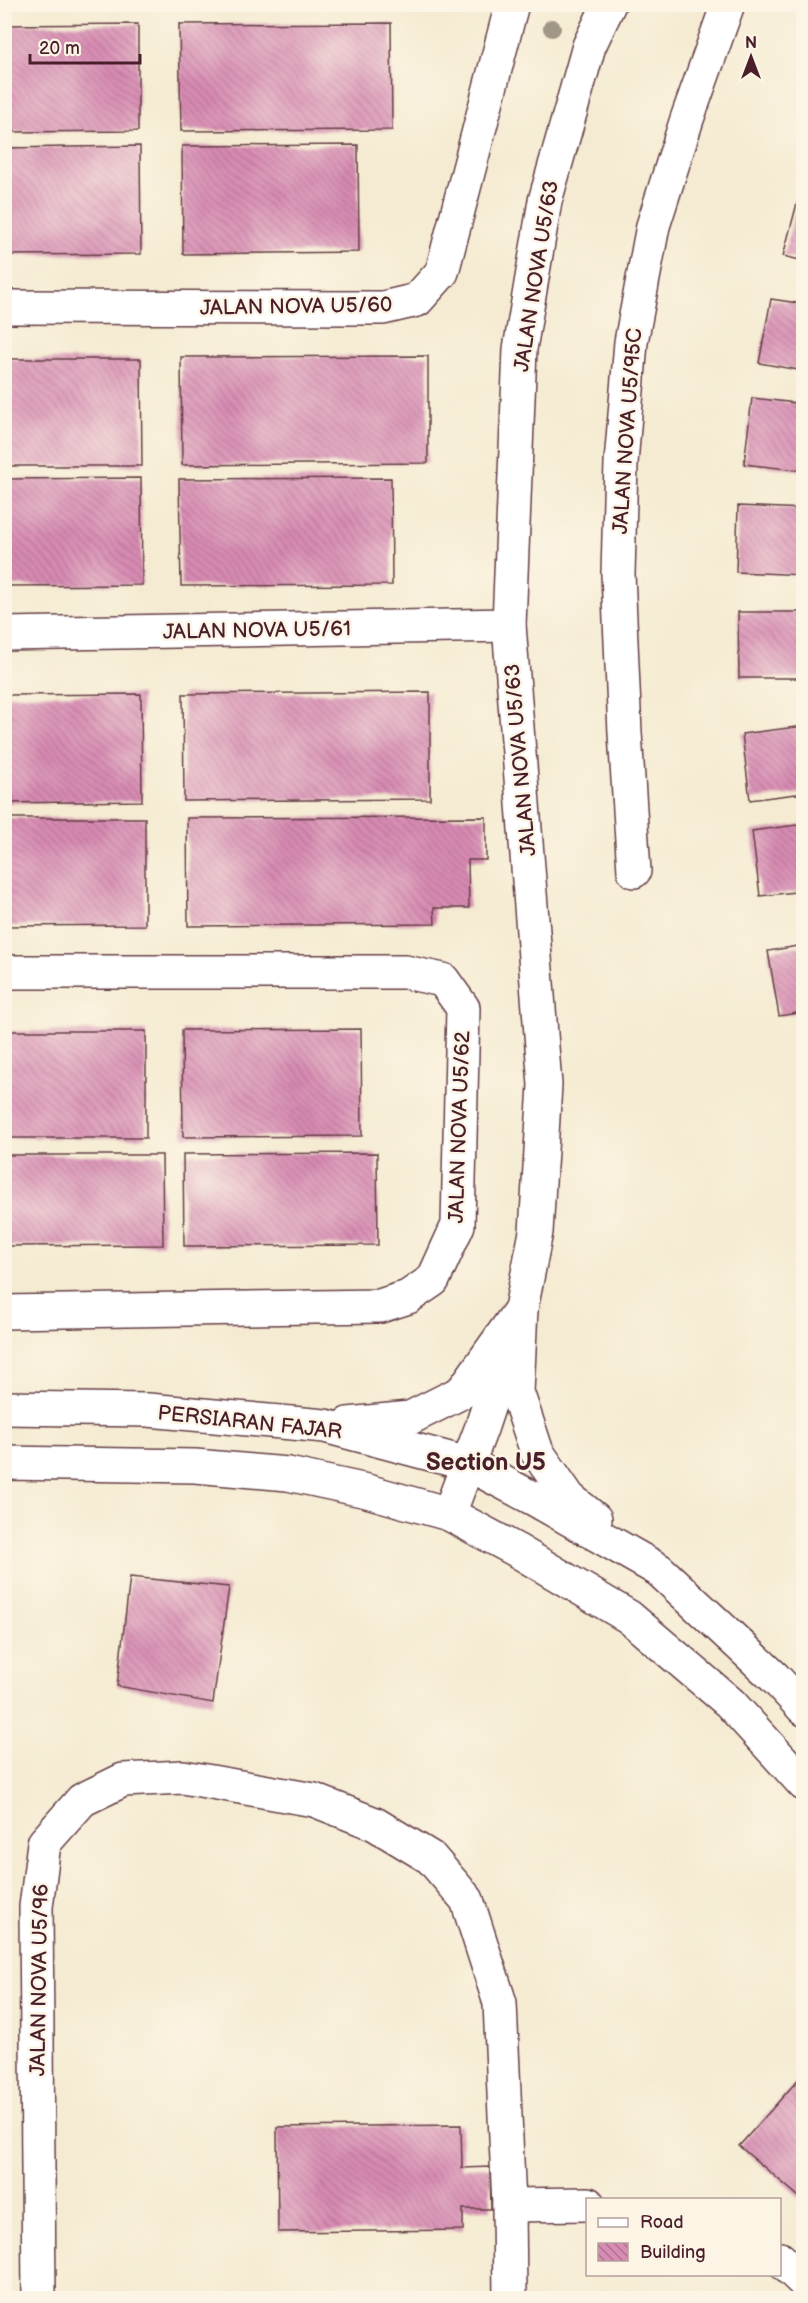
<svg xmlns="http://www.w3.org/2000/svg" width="808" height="2303" font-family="'Balsamiq Sans',sans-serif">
  <defs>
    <pattern id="building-back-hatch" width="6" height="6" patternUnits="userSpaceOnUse" patternTransform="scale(1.5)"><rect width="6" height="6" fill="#d88bb3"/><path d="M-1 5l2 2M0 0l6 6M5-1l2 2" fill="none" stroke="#b17192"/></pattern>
  </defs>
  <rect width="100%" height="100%" fill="#fcf5e5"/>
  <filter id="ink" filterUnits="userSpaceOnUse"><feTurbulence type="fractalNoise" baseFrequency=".0167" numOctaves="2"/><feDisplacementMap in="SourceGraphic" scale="12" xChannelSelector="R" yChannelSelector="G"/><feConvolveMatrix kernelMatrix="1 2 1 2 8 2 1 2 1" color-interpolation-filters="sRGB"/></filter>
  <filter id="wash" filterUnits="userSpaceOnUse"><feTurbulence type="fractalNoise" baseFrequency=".008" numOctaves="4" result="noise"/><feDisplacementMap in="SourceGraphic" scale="24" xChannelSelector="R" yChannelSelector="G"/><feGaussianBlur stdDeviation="1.35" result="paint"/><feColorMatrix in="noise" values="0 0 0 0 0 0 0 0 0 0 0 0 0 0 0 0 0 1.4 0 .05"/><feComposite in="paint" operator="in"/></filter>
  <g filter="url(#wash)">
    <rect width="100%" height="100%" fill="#f5ebd2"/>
    <g id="blocks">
      <!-- building -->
      <g fill="url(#building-back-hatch)">
        <path d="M391,23L392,130L181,131L179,24Z"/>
        <path d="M138,24V131L4,132V25Z"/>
        <path d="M358,145L359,252L183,254L182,146Z"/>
        <path d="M140,146L141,254L4,255V148Z"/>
        <path d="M800,192L804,193V261L783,256Z"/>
        <path d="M771,299L804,304V371L759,363Z"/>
        <path d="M428,356V463L182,465L181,357Z"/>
        <path d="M4,359H141L142,466H4Z"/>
        <path d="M752,398L804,404V471L744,464Z"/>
        <path d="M141,478L142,585L4,586V479Z"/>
        <path d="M391,478L392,585L181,586L179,479Z"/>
        <path d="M738,506L804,509V575L736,572Z"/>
        <path d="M738,612H804V678H739Z"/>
        <path d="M430,692V799L184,801L183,694Z"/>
        <path d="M141,694L142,801L4,803V695Z"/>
        <path d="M804,726V793L750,800L742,734Z"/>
        <path d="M486,817V860H468L469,908H434L435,924L188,926L187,818Z"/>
        <path d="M4,818H145V925L4,926Z"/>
        <path d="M804,824V891L760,896L752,831Z"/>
        <path d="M804,945V1012L779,1016L768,951Z"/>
        <path d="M361,1029L362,1136L183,1137L182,1030Z"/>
        <rect x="4" y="1031" width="142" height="107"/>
        <path d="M377,1153L378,1245L184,1246L183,1154Z"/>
        <path d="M4,1155H162L163,1245L4,1246Z"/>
        <path d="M130,1577L229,1587L213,1703L117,1686Z"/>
        <path d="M804,2073V2201L739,2146Z"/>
        <path d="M461,2125L462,2168L490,2167L491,2209H463V2230L278,2232L277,2127Z"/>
      </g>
    </g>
  </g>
  <g filter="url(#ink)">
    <use href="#blocks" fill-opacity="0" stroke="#643e44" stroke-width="1.5"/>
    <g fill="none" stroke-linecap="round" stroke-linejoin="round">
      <defs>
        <g id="minor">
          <path d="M4,307L383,308L417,300L442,272L512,4"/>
          <path d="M4,634L509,625"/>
          <path d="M634,871L625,733L618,574L621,463L631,342L653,226L687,119L728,4"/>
          <path d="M4,972H405L443,980L463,1008L458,1225L433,1280L408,1297L380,1306L4,1312"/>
          <path d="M509,2205L588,2204"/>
          <path d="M780,2259L804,2282"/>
          <path d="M39,2298L36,1907L44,1843L82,1800L123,1780L183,1777L314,1800L375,1824L431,1858L467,1900L500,2003L509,2205L510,2298"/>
        </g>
        <path id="tertiary" d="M449,1514L481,1429L521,1309L536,1232L545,1085L509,625L520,349L545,201L589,46L609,4"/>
        <g id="secondary">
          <path d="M521,1309L517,1392L537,1452L569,1498L595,1519"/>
          <path d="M4,1408L148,1410L325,1426L468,1464L536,1500L659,1570L774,1677L804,1709"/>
          <path d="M348,1424L410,1418L462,1392L521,1309"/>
          <path d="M4,1463L195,1466L288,1474L367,1491L449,1514L516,1550L629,1617L730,1703L804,1784"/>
        </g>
      </defs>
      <!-- minor casing -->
      <use href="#minor" stroke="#643e44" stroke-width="36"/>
      <!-- tertiary casing -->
      <use href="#tertiary" stroke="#643e44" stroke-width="36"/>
      <!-- secondary casing -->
      <use href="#secondary" stroke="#643e44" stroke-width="36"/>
      <!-- minor -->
      <use href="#minor" stroke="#fff" stroke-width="33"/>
      <!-- tertiary -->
      <use href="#tertiary" stroke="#fff" stroke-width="33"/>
      <!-- secondary -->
      <use href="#secondary" stroke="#fff" stroke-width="33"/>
    </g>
    <!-- trees -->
    <circle fill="#a09786" cx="552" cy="28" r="9"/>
  </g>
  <g text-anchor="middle" stroke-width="5" stroke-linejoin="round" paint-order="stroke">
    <!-- street labels -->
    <g font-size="21" fill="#4a1f2b" stroke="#fcf5e5">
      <text transform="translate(536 276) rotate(-81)" y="7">JALAN NOVA U5/63</text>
      <text transform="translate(296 306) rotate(-1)" y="7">JALAN NOVA U5/60</text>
      <text transform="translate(627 431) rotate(-86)" y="7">JALAN NOVA U5/95C</text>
      <text transform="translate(257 630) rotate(-1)" y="7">JALAN NOVA U5/61</text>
      <text transform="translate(520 760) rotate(-95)" y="7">JALAN NOVA U5/63</text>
      <text transform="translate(459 1127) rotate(-88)" y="7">JALAN NOVA U5/62</text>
      <text transform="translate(250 1422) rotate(6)" y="7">PERSIARAN FAJAR</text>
      <text transform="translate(39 1980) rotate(-89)" y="7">JALAN NOVA U5/96</text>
    </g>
    <!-- quarter labels -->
    <g font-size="24" font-weight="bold" fill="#4a1f2b" stroke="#fcf5e5">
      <text x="486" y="1470">Section U5</text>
    </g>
  </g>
  <!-- margin -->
  <rect width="808" height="2303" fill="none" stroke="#fcf5e5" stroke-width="24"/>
  <!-- legend -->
  <rect x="586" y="2198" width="195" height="78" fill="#fcf5e5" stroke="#b59f9b" stroke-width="1.5"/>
  <rect x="598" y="2218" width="30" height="9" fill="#ffffff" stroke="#b59f9b" stroke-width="1.5"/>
  <text x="640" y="2228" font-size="18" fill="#4a1f2b">Road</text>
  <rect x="598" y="2243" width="30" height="18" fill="url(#building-back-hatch)" stroke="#b59f9b" stroke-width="1.5"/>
  <text x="640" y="2258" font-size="18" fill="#4a1f2b">Building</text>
  <!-- north arrow -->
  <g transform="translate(751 57)" stroke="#fcf5e5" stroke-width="4.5" paint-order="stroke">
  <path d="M0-4.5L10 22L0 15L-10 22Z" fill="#4a1f2b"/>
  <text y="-9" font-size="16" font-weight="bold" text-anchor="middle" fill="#4a1f2b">N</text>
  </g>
  <!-- scale -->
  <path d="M30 54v9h110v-9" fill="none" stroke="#4a1f2b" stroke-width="3"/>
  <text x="39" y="54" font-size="18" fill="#4a1f2b" stroke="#fcf5e5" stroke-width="4.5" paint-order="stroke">20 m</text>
</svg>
